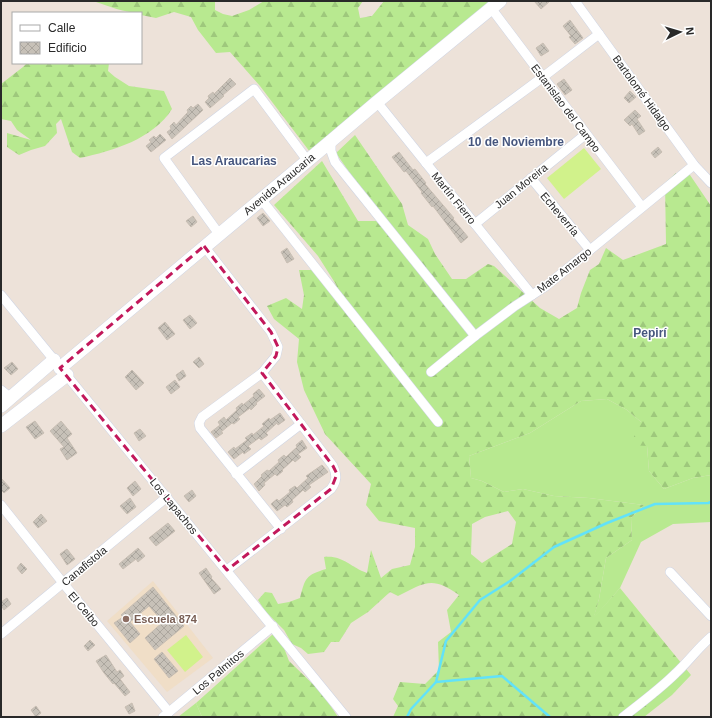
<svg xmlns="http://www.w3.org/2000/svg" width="712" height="718" font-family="Arial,sans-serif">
  <defs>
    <pattern id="forest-firs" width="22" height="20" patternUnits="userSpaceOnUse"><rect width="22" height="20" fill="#b8e990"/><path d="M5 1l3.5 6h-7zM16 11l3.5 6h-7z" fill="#9ec87c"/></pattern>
    <pattern id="building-cross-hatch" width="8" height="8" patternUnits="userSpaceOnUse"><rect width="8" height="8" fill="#c7c1b8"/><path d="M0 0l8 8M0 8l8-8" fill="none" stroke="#aba69e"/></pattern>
  </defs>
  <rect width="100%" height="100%" fill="#ede2d9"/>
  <!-- education -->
  <path fill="#f0dec7" d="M153,581L213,658L167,692L107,621Z"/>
  <!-- grass -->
  <g fill="#b8e990">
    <path d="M607,399L627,410L641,422L647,446L649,471L664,489L693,478L711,475V522L673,524L641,542L620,588L593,619L599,599L606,558L632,540L631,518L644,505L589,498L554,496L523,489L504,492L482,481L471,478L469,456L530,433L581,401Z"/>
    <path d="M196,703L202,717H178Z"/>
  </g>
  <!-- forest -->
  <g fill="url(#forest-firs)" fill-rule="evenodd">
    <path d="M93,1H215V10L223,14L232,16L249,10L264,1H363L358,8L360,18L372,16L384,1H493L310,152L260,86L230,52L216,53L198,30L191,17L174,12L156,18L141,15V13C124,13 109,6 93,1Z"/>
    <path d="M27,63H109L108,71L115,77L129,86L164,91L172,109C153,139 113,151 80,158L72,152L61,119L56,124L57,133L45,146L31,150L19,155L7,147V133L31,140L17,130L11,121L1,119V84L23,67Z"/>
    <path d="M355,135L402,204L408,225L428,239L435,254L452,279H466L488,264L494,266L540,308L559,319L577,308L581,293L590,270L599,264L606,248L623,260L666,244L665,183L676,173L690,175L711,206V475L693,478L664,489L649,471L647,446L630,445L641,422L627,410L607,399L581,401L530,433L469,456L471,478L482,481L504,492L523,489L554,496L589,498L644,505L631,518L632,540L606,558L599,599L594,617L620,588L691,675L672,695L644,717H393L398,706L393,699L400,682L425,684L439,670L438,642L451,632L447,610L459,595C432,576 426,582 398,596L390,592L368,612L351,623L339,642H331L324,652L308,654L301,648L292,644L284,630L265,611L258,600L265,592L272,593L278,604L289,602L300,598C305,578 306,575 326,569L324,557C343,555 350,567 367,573L371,550L381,578L392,569L410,565L415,547V528L379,521L366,505L371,484L325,434L304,390L297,362L299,339L274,319L267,306L286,298L302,309L304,295L299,270H319L337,286L318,256L274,205L322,161L358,221H383L336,153ZM508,511L516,522L512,544L482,563L471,554L472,524L485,517Z"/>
    <path d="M273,634L281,640L289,661L322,693L338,717H202L196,703Z"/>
  </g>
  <!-- pitch -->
  <g fill="#d1f28b">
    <path d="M584,148L601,169L564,199L547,178Z"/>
    <path d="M186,635L203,657L185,672L167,650Z"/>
  </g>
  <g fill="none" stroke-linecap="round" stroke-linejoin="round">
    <!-- stream -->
    <g stroke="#62e2f9" stroke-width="2.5">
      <path d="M436,682L502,676L550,717"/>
      <path d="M407,717L411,709L436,682L446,641L480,600L510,581L554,547L607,523L655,504L708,503L711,502"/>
    </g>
  </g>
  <!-- building -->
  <g fill="url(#building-cross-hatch)" stroke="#c8beb3">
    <path d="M534,1H550L541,9Z"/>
    <path d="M570,20L583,38L575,44L569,37L571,36L563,26Z"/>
    <path d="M543,43L549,51L541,56L536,48Z"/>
    <path d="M230,78L236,84L223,95L224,96L210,108L205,102L209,98L208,96L213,92L214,94Z"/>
    <path d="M564,79L572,90L565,95L557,84Z"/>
    <path d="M630,91L636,97L629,103L624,98Z"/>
    <path d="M198,104L203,110L172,139L167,132L171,129L170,126L174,122L176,125L188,112L187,110L191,106L193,108Z"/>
    <path d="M635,110L641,116L637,119L645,131L639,135L632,124L630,126L624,120Z"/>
    <path d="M160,134L166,140L151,152L146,146L151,142L149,140L154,136L156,138Z"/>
    <path d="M658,147L662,152L655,158L651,153Z"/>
    <path d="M399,152L413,170L415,169L426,183L425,184L454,218L453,219L468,237L461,243L433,206L432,207L421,193L422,192L406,171L404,172L392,157Z"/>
    <path d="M263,213L270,221L263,226L257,218Z"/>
    <path d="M193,216L197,222L191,227L186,221Z"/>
    <path d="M287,248L294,259L287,263L281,252Z"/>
    <path d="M190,315L197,323L190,329L183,320Z"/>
    <path d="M165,322L175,334L167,340L158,328Z"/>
    <path d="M199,357L204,364L199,368L193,362Z"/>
    <path d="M12,362L18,369L11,375L4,368Z"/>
    <path d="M132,370L144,383L136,390L125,377Z"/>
    <path d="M183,370L186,376L179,381L176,375Z"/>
    <path d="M175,380L180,387L171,394L166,387Z"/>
    <path d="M259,389L265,396L256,403L257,404L251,410L250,408L238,417L240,419L234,424L232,423L221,432L223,433L216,438L211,432L220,425L218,422L224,417L226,420L237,410L236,408L242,403L243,405L254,396L253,394Z"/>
    <path d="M280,413L285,420L278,425L277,423L266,433L268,435L261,440L259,438L248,446L251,449L244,454L243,452L234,459L228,452L234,447L235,449L247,440L245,438L252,433L253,435L264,426L262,424L269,418L270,420Z"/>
    <path d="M35,421L44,433L35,439L26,427Z"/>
    <path d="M61,421L72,434L67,438L77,453L67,460L60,449L64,447L50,431Z"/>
    <path d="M140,429L146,436L139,441L134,433Z"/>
    <path d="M302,440L307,448L298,454L301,457L295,462L293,460L282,470L283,471L277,476L275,474L264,483L265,485L259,491L254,484L262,476L261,475L267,470L269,471L279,462L278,460L284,455L286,457L297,447L296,445Z"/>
    <path d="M322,465L328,472L309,485L311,487L305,492L303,490L292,500L293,502L287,507L285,505L277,511L271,504L277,499L279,501L290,492L289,490L295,486L297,488L308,478L306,476Z"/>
    <path d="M1,478L10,488L4,493L1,490Z"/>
    <path d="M135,481L141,489L133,496L127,488Z"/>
    <path d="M192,490L196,496L189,502L184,496Z"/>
    <path d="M130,498L136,507L127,514L120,506Z"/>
    <path d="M41,514L47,521L38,528L33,522Z"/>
    <path d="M168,523L175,531L156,546L149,538Z"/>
    <path d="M138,548L145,556L138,562L136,559L123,569L119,564Z"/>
    <path d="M67,549L75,559L67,565L60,554Z"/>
    <path d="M21,563L27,569L22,574L17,568Z"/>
    <path d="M206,568L212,577L211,578L221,589L214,594L199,573Z"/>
    <path d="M153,587L184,626L155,650L145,638L163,622L149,606L130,622L140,634L130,643L114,623L123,617L121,615Z"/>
    <path d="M7,598L11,604L4,610L1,605V602Z"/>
    <path d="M90,640L95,645L88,651L84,646Z"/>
    <path d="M162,652L178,671L169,678L154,659Z"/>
    <path d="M106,655L117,672L120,670L124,676L120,679L130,692L125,696L114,683L113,684L104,673L96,661Z"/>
    <path d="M132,703L135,711L129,714L125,707Z"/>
    <path d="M36,706L41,713L36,717L31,710Z"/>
  </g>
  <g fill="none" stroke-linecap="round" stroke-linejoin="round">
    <defs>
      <g id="street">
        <path d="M575,1L694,165L711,183"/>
        <path d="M491,8L543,77L642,207"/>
        <path d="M377,102L532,295"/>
        <path d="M331,141V151L335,162L475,336"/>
        <path d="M426,163L543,77L599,34"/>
        <path d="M531,178L590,250"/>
        <path d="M261,199L438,422"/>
        <path d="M475,224L586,134"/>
        <path d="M219,234L164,158L254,89L307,160"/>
        <path d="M204,246L271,332L278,347L276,356L262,373L333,466C337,475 337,481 331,489L227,570"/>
        <path d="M1,295L346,717"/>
        <path d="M431,372L475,336L515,306L546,286L694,165"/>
        <path d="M262,373L202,417L199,423L200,428L281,529"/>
        <path d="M1,390L11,398"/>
        <path d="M236,474L301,424"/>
        <path d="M1,505L63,583L169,712"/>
        <path d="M670,572L711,616"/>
        <path d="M1,634L167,497"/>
        <path d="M163,717L273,626"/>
        <path d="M623,717C641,703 660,689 676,673C688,662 698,648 711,637"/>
      </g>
      <g id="secondary">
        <path d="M60,368L331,141L377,102L500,1"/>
        <path d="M1,406L54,360"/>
        <path d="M1,426L67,375"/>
      </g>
    </defs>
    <!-- street casing -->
    <use href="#street" stroke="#cfd5e4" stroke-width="10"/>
    <!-- secondary casing -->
    <use href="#secondary" stroke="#cfd5e4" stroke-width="14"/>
    <!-- street -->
    <use href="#street" stroke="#fff" stroke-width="9"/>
    <!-- secondary -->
    <use href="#secondary" stroke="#fff" stroke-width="13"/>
  </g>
  <!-- marked area -->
  <path fill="none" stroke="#c2185b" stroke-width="3" stroke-dasharray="8 5" stroke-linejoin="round" d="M204,246L271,332L278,347L276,356L262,373L333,466L337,474L331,489L227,570L60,368Z"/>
  <!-- markers -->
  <circle fill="#8d6e63" stroke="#fff" stroke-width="1.5" cx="126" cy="619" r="4"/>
  <g text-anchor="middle" stroke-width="3" stroke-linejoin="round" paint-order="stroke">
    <!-- street labels -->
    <g font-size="11" fill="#292929" stroke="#fff">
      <text transform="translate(642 93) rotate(54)" y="4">Bartolomé Hidalgo</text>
      <text transform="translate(566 108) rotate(53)" y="4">Estanislao del Campo</text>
      <text transform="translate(279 184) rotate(-40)" y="4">Avenida Araucaria</text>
      <text transform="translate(521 186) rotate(-39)" y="4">Juan Moreira</text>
      <text transform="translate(454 198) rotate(51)" y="4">Martín Fierro</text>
      <text transform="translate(560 214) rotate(50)" y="4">Echeverría</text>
      <text transform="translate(564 270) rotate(-38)" y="4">Mate Amargo</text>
      <text transform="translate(174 506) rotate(51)" y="4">Los Lapachos</text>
      <text transform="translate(84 566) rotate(-40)" y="4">Canafistola</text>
      <text transform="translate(84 609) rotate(50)" y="4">El Ceibo</text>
      <text transform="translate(218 672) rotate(-40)" y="4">Los Palmitos</text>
    </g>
    <!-- education labels -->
    <g font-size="11" font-weight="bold" fill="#785e54" stroke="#fff" text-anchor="start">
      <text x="134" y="623">Escuela 874</text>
    </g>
    <!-- neighbourhood labels -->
    <g font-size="12" font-weight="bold" fill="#46567e" stroke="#fff">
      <text x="516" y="146">10 de Noviembre</text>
      <text x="234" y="165">Las Araucarias</text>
      <text x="650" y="337">Pepirí</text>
    </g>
  </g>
  <!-- border -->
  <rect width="712" height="718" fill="none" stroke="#292929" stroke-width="4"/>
  <!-- legend -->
  <rect x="12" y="12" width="130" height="52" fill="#ffffff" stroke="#a9a9a9"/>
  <rect x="20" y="25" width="20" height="6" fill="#ffffff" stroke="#a9a9a9"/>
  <text x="48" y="32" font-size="12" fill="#292929">Calle</text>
  <rect x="20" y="42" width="20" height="12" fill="url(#building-cross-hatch)" stroke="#a9a9a9"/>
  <text x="48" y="52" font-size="12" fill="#292929">Edificio</text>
  <!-- north arrow -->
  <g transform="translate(680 32) rotate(85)" stroke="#ffffff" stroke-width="3" paint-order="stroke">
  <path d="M0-3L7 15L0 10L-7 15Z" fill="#292929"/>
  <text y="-6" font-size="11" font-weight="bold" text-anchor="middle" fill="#292929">N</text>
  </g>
</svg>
